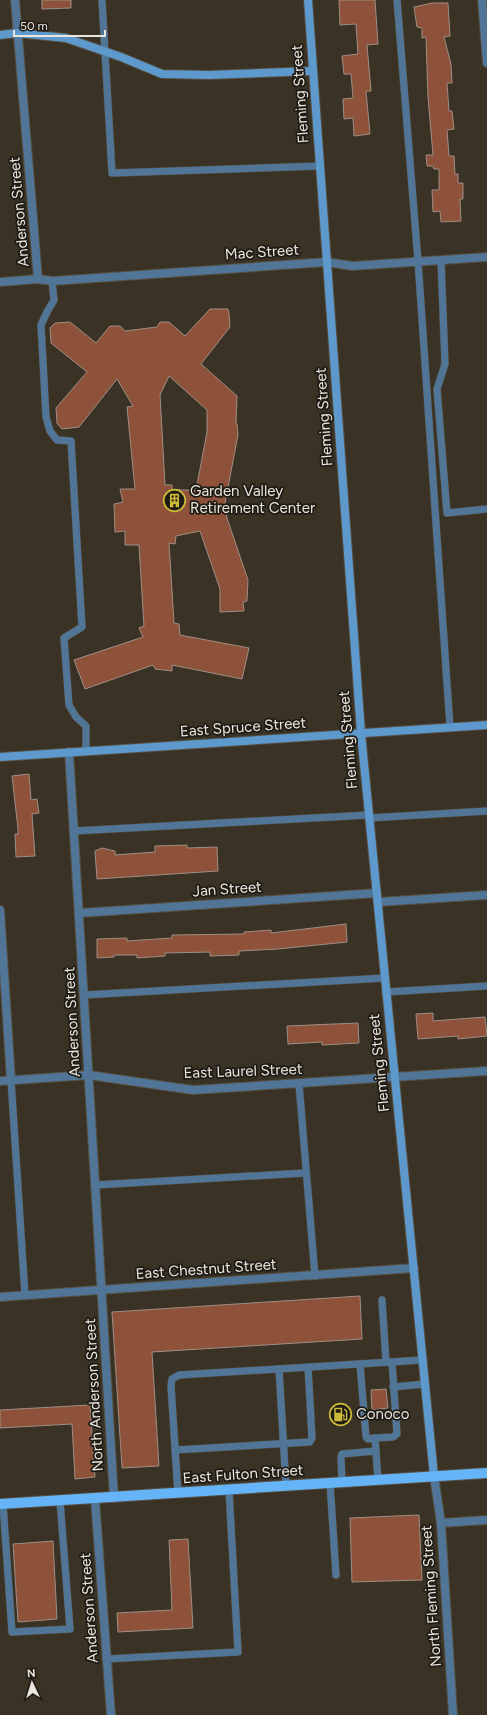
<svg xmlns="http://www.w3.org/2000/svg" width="487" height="1715" font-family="Figtree,sans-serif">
  <rect width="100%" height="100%" fill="#3a3225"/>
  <!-- building -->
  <g fill="#8d5239" stroke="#a08e86" fill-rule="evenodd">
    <path d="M42,0H71V8L42,9Z"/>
    <path d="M339,0H375L378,44L367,45L371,91H366L370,134L354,136L353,118L344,119L343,99L353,98L351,74H344L342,56L358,54L356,24L340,25Z"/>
    <path d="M432,3H448L450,36L444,37L451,64L452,83H447L449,111H452L454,129L447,130L449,156H454L455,174H458V183H463V199H460L461,221L441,222L440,211L433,212L432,190H439V169H434L433,166H427L426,155H433L428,97L426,37L422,38V28L417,27L414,7Z"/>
    <path d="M210,309H228L229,313L230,327L201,364L237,396L236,424H237L238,435L225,503L227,518L248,580L247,601L243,602L244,611L220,612V589L200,531L176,536L175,544L169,543L174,623L179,624L180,635L249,648L242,679L172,665V671L155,669L153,665L85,689L74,660L143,637L139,628L144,626L139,545H125V531L115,532L114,504L123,502L120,489H135L127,407L133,406L117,379L79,427L62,429L57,423L56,408L87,372L51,343L50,328L55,323L70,322L96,343L110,326H120L125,331L157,327L160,322H169L185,336ZM169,376L207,410V432L196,490H172V485H165L160,395Z"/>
    <path d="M29,774L31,800L37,799L39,813L32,814L35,856L16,857L15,834H18V829L12,776Z"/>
    <path d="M187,845V848L217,847L218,871L97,879L95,851L102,848L115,851V855L155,852V846Z"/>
    <path d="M346,924L347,942L278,949L239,951V955L210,956V952L165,953V956L137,958V955H114V957L97,958V939L127,938V941L172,938V935L244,934V932L271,930V933Z"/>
    <path d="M433,1013V1021L485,1017L487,1036L458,1039V1036L418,1039L416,1014Z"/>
    <path d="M358,1023L359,1043L322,1045V1042L288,1044L287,1026Z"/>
    <path d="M360,1296L362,1339L152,1352L159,1466L122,1468L112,1312Z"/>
    <path d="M386,1389L388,1408L372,1410L371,1390Z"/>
    <path d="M90,1405L95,1477L75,1479L72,1424L0,1428V1410Z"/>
    <path d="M419,1515L422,1580L352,1582L350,1518Z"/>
    <path d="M188,1539L193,1628L118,1632L117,1613L172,1610L169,1540Z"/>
    <path d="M53,1541L57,1619L18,1622L13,1544Z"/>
  </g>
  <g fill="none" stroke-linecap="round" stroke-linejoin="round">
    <defs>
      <g id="lane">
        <path d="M102,0L112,173L320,166"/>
        <path d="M397,0L418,261L450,727"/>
        <path d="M441,260L445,364L437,389L447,513L487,509"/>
        <path d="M52,281L54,300L47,312L41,325L46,417L50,431L57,440L71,441L82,627L64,638L69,705L76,717L86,726V751"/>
        <path d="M369,818L487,811"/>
        <path d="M74,831L369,815"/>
        <path d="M386,992L487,986"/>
        <path d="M84,995L385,978"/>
        <path d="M11,1080L25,1295"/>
        <path d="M299,1084L315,1276"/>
        <path d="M95,1185L305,1173"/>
        <path d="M382,1300L386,1362"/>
        <path d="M360,1364L366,1437L368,1439L375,1438"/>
        <path d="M279,1369L286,1486"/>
        <path d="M393,1387L425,1384"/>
        <path d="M175,1450L310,1442L312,1438L308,1367"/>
        <path d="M378,1480L375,1438L393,1437L397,1434L392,1362"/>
        <path d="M342,1482L341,1457L342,1454L376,1451"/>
        <path d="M330,1483L336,1575"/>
        <path d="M178,1494L171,1386L172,1379L179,1375L423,1360"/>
        <path d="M3,1504L12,1632L70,1629L60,1501"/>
        <path d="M106,1659L238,1652L229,1490"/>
      </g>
      <g id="street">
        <path d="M15,0L38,279"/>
        <path d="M482,0L487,63"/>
        <path d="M0,282L38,279L52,281L327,262L352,266L487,257"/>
        <path d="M69,752L114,1498"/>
        <path d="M378,902L487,895"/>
        <path d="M0,910L11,1080"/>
        <path d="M80,913L377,893"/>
        <path d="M0,1081L89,1075L193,1090L487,1071"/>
        <path d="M0,1297L414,1268"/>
        <path d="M434,1476L441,1523L453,1715"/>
        <path d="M95,1499L111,1715"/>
        <path d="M441,1523L487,1520"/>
      </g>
      <g id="secondary">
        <path d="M308,0L361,733L434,1476"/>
        <path d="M0,35L17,33L66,38L121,57L162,74L209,75L313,71"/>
        <path d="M0,757L487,725"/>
      </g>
      <path id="primary" d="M0,1504L487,1473"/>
    </defs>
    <!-- lane casing -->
    <use href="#lane" stroke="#564f42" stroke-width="8"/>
    <!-- street casing -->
    <use href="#street" stroke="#564f42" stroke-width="10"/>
    <!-- secondary casing -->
    <use href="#secondary" stroke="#564f42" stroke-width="10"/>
    <!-- primary casing -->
    <use href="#primary" stroke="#564f42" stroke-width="12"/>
    <!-- lane -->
    <use href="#lane" stroke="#507596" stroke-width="7"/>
    <!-- street -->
    <use href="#street" stroke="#507596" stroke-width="8"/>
    <!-- secondary -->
    <use href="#secondary" stroke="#5d99cd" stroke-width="8"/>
    <!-- primary -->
    <use href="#primary" stroke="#66b4f8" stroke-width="10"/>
  </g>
  <!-- icons -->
  <defs>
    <symbol id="building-ring" viewBox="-11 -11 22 22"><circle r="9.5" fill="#1e1b15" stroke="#ccb938" stroke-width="1.5"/><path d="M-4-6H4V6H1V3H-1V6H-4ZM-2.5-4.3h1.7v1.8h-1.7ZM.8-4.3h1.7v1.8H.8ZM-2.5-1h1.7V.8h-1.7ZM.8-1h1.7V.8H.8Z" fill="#ccb938"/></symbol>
    <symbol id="fuel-ring" viewBox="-11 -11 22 22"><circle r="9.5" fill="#1e1b15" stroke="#ccb938" stroke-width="1.5"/><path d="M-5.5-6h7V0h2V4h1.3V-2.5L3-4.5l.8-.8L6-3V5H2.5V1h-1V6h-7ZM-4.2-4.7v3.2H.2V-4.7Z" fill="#ccb938"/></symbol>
  </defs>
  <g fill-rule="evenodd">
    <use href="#building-ring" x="162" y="488" width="25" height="25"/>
    <use href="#fuel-ring" x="328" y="1402" width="25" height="25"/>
  </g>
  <g text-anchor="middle" stroke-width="3.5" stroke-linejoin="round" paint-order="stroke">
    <!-- street labels -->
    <g font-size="15" fill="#eae5dd" stroke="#1e1b15">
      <text transform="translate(300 94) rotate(-94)" y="5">Fleming Street</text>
      <text transform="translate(19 212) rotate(-95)" y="5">Anderson Street</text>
      <text transform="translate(262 252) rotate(-4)" y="5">Mac Street</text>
      <text transform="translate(324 417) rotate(-94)" y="5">Fleming Street</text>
      <text transform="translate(243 727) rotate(-4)" y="5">East Spruce Street</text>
      <text transform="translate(348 740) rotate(-95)" y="5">Fleming Street</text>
      <text transform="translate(227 889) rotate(-4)" y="5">Jan Street</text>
      <text transform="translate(72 1022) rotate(-93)" y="5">Anderson Street</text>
      <text transform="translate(379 1063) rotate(-96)" y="5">Fleming Street</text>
      <text transform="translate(243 1071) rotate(-2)" y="5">East Laurel Street</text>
      <text transform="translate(206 1269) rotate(-4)" y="5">East Chestnut Street</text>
      <text transform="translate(94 1395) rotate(-93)" y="5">North Anderson Street</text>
      <text transform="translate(243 1474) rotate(-4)" y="5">East Fulton Street</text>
      <text transform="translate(431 1596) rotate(-94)" y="5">North Fleming Street</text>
      <text transform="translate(89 1608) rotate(-94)" y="5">Anderson Street</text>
    </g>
    <!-- poi labels -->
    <g font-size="15" fill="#eae5dd" stroke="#1e1b15" text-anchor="start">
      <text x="190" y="496">Garden Valley<tspan x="190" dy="17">Retirement Center</tspan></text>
      <text x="356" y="1419">Conoco</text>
    </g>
  </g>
  <!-- north arrow -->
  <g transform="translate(32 1683) rotate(356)" stroke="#1e1b15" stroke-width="3" paint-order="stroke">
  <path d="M0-3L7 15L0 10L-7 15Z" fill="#eae5dd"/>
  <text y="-6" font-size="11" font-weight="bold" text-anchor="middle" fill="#eae5dd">N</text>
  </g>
  <!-- scale -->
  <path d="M14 30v6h91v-6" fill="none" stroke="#eae5dd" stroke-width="2"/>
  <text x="20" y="30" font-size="12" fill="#eae5dd" stroke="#1e1b15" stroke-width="3" paint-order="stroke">50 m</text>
</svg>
